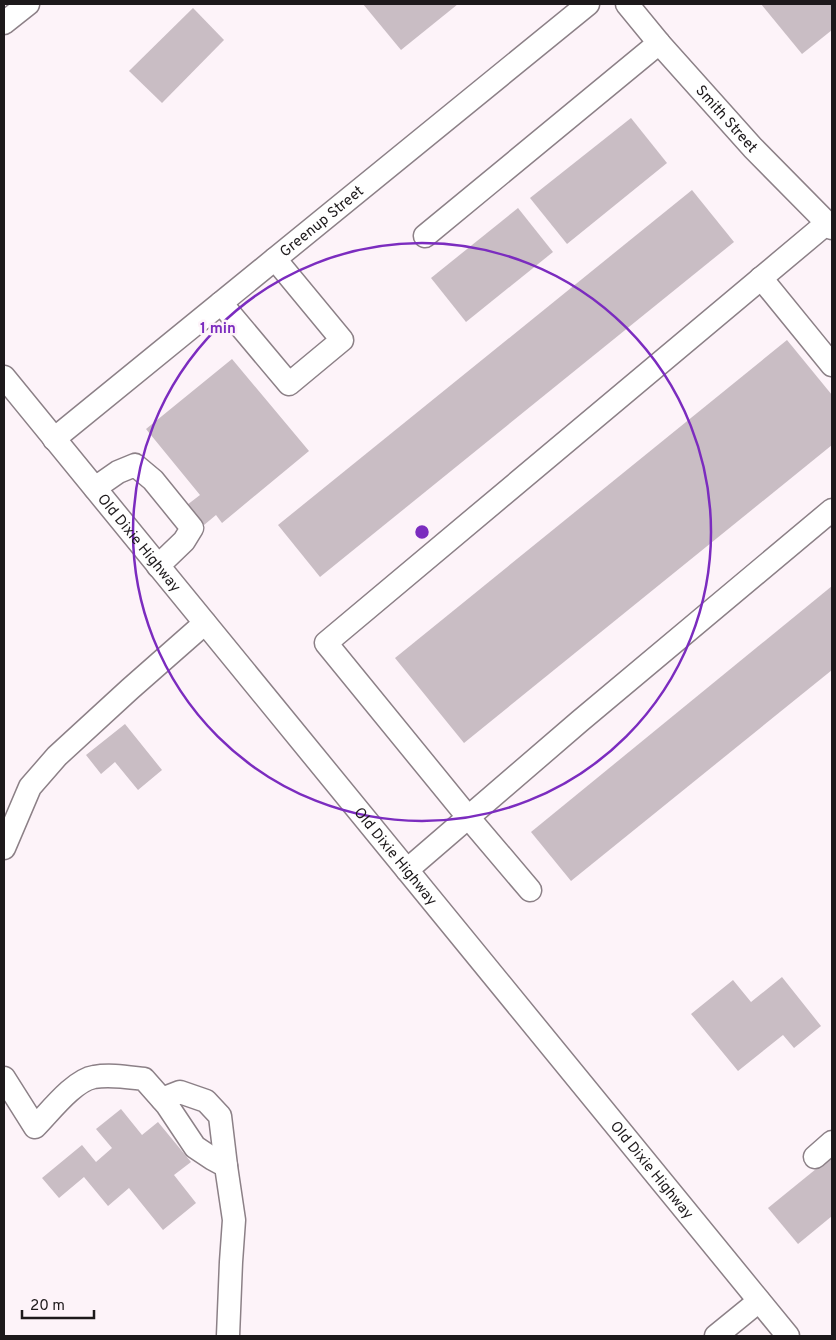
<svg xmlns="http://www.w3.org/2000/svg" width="836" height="1340" font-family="Overpass,sans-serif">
  <rect width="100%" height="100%" fill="#fdf3f9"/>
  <!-- building -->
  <g fill="#c9bdc4">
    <path d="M363,4H458L401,50Z"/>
    <path d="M761,4H832V30L802,54Z"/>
    <path d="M193,8L224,40L162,103L129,71Z"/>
    <path d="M631,118L667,163L567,244L530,198Z"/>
    <path d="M692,190L734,242L320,577L278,525Z"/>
    <path d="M518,208L553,252L466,322L431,278Z"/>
    <path d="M787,340L832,395V445L464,743L395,658Z"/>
    <path d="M232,359L309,451L222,523L216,515L204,525L187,505L200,495L146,429Z"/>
    <path d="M832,586V670L571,881L531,832Z"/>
    <path d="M125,724L162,770L138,790L115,762L101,774L86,755Z"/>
    <path d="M782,977L821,1026L794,1048L783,1035L738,1071L691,1014L733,980L751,1002Z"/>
    <path d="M121,1109L142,1135L158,1122L191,1162L174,1175L196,1203L163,1230L129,1188L108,1206L84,1177L59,1198L42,1178L82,1145L96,1162L112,1148L96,1129Z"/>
    <path d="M832,1156V1216L798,1244L768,1208Z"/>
  </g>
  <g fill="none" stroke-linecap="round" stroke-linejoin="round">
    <defs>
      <g id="minor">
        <path id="s1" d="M627,4L659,43L753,148L832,228"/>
        <path d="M4,23L28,4"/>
        <path d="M425,236L659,43"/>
        <path d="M761,278L832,365"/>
        <path d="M221,303L289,384L342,340L275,259"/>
        <path id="s2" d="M4,377L788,1336"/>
        <path id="s3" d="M54,439L588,4"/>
        <path d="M95,488L118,472L135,465L153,480L192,528L184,541L158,566"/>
        <path d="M4,848L30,787L57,756L130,689L205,623"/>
        <path d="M407,870L580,721L832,510"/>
        <path d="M530,890L468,817L326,643L827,223"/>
        <path d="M4,1078L35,1127C49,1113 74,1080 94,1077C110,1074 127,1077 144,1079L167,1105L195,1147L213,1159L226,1166L234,1220L231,1262L228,1336"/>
        <path d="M162,1099L180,1092L206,1101L220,1116L226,1166"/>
        <path d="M815,1157L832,1142"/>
        <path d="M716,1336L759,1301"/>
      </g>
    </defs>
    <!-- minor casing -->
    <use href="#minor" stroke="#8c8087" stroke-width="25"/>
    <!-- minor -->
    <use href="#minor" stroke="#fff" stroke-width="22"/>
  </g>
  <!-- distance rings -->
  <circle fill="none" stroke="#7b2cbf" stroke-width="2.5" cx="422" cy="532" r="289"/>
  <g text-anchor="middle" stroke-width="5" stroke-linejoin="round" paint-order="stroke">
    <!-- street labels -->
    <g font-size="15" fill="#1d191b" stroke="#fdf3f9">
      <text dy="5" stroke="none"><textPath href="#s1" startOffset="152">Smith Street</textPath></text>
      <text dy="5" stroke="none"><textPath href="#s3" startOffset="345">Greenup Street</textPath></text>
      <text dy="5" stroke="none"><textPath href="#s2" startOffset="214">Old Dixie Highway</textPath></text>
      <text dy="5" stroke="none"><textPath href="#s2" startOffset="619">Old Dixie Highway</textPath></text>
      <text dy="5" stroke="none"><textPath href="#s2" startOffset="1024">Old Dixie Highway</textPath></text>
    </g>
  </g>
  <circle cx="422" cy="532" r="8" fill="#7b2cbf" stroke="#fdf3f9" stroke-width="2.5"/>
  <g font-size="15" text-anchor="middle" font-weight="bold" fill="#7b2cbf" stroke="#fdf3f9" stroke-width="5" stroke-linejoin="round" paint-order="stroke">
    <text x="218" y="333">1 min</text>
  </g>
  <!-- border -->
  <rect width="836" height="1340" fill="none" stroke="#1d191b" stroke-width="10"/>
  <!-- scale -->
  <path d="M22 1310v8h72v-8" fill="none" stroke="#1d191b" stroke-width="2.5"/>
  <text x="30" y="1310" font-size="15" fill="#1d191b" stroke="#fdf3f9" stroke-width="4" paint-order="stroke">20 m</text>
</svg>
